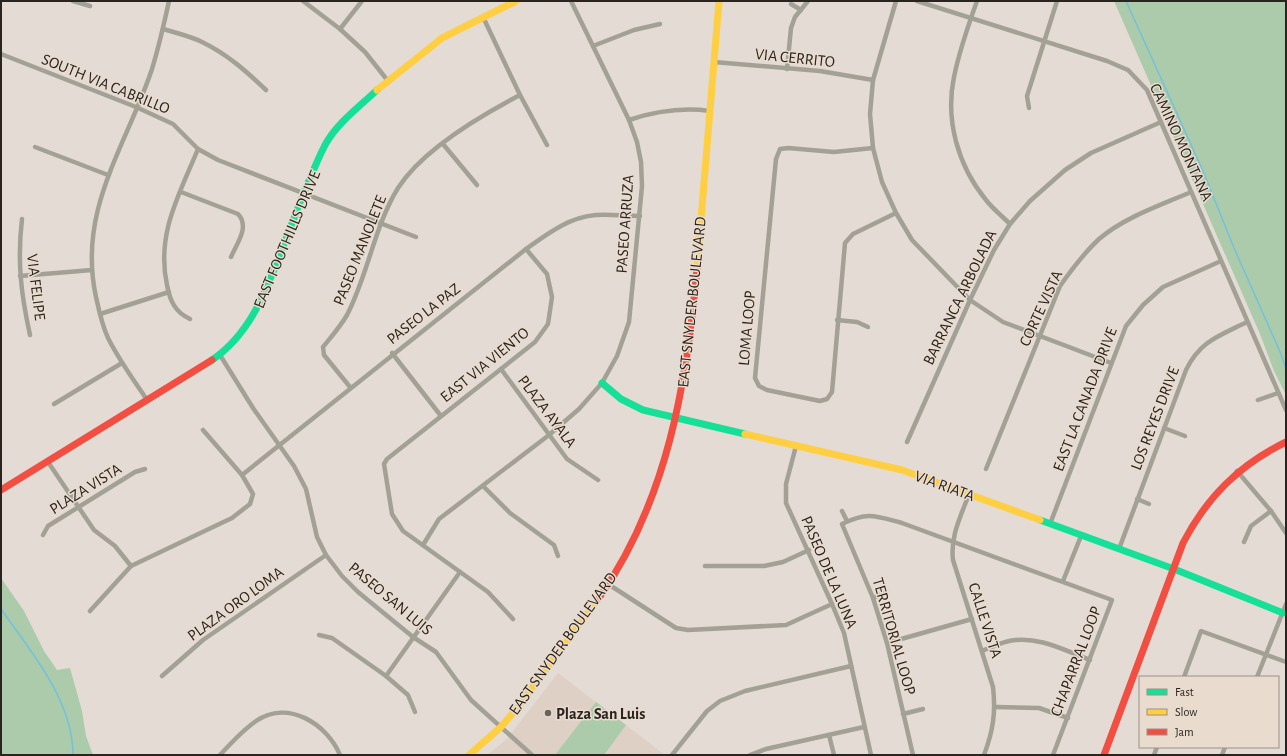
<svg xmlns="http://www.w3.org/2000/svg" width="1287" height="756" font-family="'Alegreya Sans',sans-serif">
  <rect width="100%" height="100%" fill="#e3dbd4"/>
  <!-- built -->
  <path fill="#ded0c4" d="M558,673L665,755H487L506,740Z"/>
  <!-- green -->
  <g fill="#abcbaa">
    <path d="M1114,1H1286V395L1274,371L1260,334Z"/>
    <path d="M1,578L24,611L44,651L57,670L70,668L82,711L86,736L93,755H1Z"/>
    <path d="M596,702L626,725L604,755H555Z"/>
  </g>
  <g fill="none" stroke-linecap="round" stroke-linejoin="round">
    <!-- stream -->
    <g stroke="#74c1de" stroke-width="1.5">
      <path d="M1126,1L1203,171L1234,248L1281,354L1286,369"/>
      <path d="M1,609C31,652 73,700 73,755"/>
    </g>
    <!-- street -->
    <g stroke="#a3a196" stroke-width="4.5">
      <path d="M73,1L90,6"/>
      <path d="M303,1L340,29L365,52L388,81"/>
      <path d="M896,1L873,80L870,114L873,148L882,182L896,213L912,240L970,300L1003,322L1111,363"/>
      <path d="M917,1L1107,61L1128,70L1147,90L1286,410"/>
      <path d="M977,1C968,26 959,52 954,77C945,120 958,166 986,200C993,209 1002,216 1010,224"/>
      <path d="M791,4L801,10"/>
      <path d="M484,19L520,95L547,145"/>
      <path d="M163,29C176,33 190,36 202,42C227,54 246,71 266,90"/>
      <path d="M340,29L362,1"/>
      <path d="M593,46L634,30L660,24"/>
      <path d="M1,54L136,107L173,124L198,149L218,160L416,237"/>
      <path d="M714,62L820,71L873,80"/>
      <path d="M787,69L791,28L795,17L808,1"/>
      <path d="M1029,108L1027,96L1057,1"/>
      <path d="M629,120C656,111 681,107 710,111"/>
      <path d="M443,144L477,185"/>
      <path d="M35,147L108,175"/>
      <path d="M873,148L834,152L788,148L780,149L776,159L755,378L759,386L767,390L820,401L827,399L832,392L845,243L853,234L896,213"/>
      <path d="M181,192L238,214C250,227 237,243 231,257"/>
      <path d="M22,219C17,261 21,294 30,335"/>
      <path d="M20,276L92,270"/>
      <path d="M100,314L169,292"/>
      <path d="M190,319C175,312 170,301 167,285C156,234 179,195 198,149"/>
      <path d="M837,320L857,322L868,327"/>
      <path d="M392,353L441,416"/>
      <path d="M220,355L253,408L294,466L306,489L317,537L326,555L342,576L358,592L413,637L436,652L471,700L532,755"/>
      <path d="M501,369L567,459L598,480"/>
      <path d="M350,387L324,355L323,347C332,336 340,327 347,315C368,275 374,227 398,188C423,149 480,116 520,95"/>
      <path d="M147,400C133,379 119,360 108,338C102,325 99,311 96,297C77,210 126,147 152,69C159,46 164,24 169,1"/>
      <path d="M1258,400L1278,393"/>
      <path d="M54,404L122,363"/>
      <path d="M1164,428L1185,436"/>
      <path d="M907,442L970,300L994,250L1010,224L1030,201L1065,170L1091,153L1161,122"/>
      <path d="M796,446L786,484V503L832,604L844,633L871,755"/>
      <path d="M48,462L94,530L115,546L131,566"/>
      <path d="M986,469L1060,286C1072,269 1084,253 1099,239C1125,217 1161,205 1191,192"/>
      <path d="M1237,471L1271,511L1286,533"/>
      <path d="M242,475L526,249C547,234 569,217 596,215C610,214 625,216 640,216"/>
      <path d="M483,486L510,513L554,545L558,556"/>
      <path d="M969,494C961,516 950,536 953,560L993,687C996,713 993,731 984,755"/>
      <path d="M1137,499L1149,504"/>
      <path d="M842,511L847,521"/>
      <path d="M1050,524L1126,326L1143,305L1163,287L1221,261"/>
      <path d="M43,535L48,526L135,472L145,469"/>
      <path d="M1244,542L1251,526L1271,511"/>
      <path d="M423,545L439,519L549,435L579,409L602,383L617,356L629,322L642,186L641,162L637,142L629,120L571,1"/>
      <path d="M1119,549L1186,370C1200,341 1219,336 1247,322"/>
      <path d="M705,566H764L783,562L809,550"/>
      <path d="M1063,581L1081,536"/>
      <path d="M608,584L676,628L688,630L786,625L832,604"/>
      <path d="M873,598L886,592"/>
      <path d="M90,611L131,566L232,518L250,504L253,494L242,475L203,430"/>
      <path d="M513,619L488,592L403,531L392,514L384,464L387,459L535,342L548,324L552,297L547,274L526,249"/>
      <path d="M319,635L332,638L386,676L408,695L415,712"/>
      <path d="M887,643L972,619"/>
      <path d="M982,651C991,647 1000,643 1009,641C1037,635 1064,650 1090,660"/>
      <path d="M162,676L203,640L326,555"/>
      <path d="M386,676L460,572"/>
      <path d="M1184,677L1201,631L1286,662"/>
      <path d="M1257,677L1286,604"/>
      <path d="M996,707L1039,708L1068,718"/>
      <path d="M903,714L923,709"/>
      <path d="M829,735L834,755"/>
      <path d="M220,755C230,744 243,730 256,721C288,699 327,724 340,755"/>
      <path d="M672,755L707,711L720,701L745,691L851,666"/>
      <path d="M750,755L766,749L864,727"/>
      <path d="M913,755L887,643L873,598L842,524C868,511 876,516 902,523L1112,600L1053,755"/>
      <path d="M1154,755L1157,747"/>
      <path d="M1222,755L1225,747"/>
    </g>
    <!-- fast -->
    <g stroke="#16e098" stroke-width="7">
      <path d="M212,360C250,334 265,293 281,252C295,216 308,179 325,145C337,123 359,107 377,90"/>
      <path d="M602,383L621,399L643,410L745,434"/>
      <path d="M1040,520L1174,569L1283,613"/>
    </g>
    <!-- slow -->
    <g stroke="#ffcf43" stroke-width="7">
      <path d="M377,90L442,38L516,1"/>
      <path d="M697,268L719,1"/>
      <path d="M745,434L902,470L1040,520"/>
      <path d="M469,755L501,727L517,708L599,598"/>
    </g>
    <!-- jam -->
    <g stroke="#f24e42" stroke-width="7">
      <path d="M1,490L212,360"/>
      <path d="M599,598C667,501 687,384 697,268"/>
      <path d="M1104,755L1183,543C1207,497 1239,465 1286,442"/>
    </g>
  </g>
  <!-- markers -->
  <circle fill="#6a645e" stroke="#e9dbce" stroke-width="1.5" cx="548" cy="713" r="4"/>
  <g text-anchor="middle" stroke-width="3" stroke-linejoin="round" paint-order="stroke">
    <!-- street labels -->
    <g font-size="16" fill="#29241f" stroke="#e9dbce">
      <text transform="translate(795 57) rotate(6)" y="6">VIA CERRITO</text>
      <text transform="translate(106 83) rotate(22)" y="6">SOUTH VIA CABRILLO</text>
      <text transform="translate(1182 142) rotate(65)" y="6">CAMINO MONTANA</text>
      <text transform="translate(624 224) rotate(-86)" y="6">PASEO ARRUZA</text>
      <text transform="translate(286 239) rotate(-67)" y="6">EAST FOOTHILLS DRIVE</text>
      <text transform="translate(359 250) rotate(-68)" y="6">PASEO MANOLETE</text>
      <text transform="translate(37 287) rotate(83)" y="6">VIA FELIPE</text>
      <text transform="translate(959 297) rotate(-64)" y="6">BARRANCA ARBOLADA</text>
      <text transform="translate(691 302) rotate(-84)" y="6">EAST SNYDER BOULEVARD</text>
      <text transform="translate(1040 308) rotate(-65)" y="6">CORTE VISTA</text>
      <text transform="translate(423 313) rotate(-38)" y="6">PASEO LA PAZ</text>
      <text transform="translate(746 328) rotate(-85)" y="6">LOMA LOOP</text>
      <text transform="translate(484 364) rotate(-39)" y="6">EAST VIA VIENTO</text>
      <text transform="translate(1084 399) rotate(-69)" y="6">EAST LA CANADA DRIVE</text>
      <text transform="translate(548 411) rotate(53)" y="6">PLAZA AYALA</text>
      <text transform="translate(1154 418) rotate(-69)" y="6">LOS REYES DRIVE</text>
      <text transform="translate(945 485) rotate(20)" y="6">VIA RIATA</text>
      <text transform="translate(85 488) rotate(-32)" y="6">PLAZA VISTA</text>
      <text transform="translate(830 572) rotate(67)" y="6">PASEO DE LA LUNA</text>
      <text transform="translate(391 598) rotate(40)" y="6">PASEO SAN LUIS</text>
      <text transform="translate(235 603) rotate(-36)" y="6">PLAZA ORO LOMA</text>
      <text transform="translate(986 620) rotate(72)" y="6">CALLE VISTA</text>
      <text transform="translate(895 636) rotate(74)" y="6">TERRITORIAL LOOP</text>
      <text transform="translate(562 643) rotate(-54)" y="6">EAST SNYDER BOULEVARD</text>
      <text transform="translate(1075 661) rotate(-69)" y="6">CHAPARRAL LOOP</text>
    </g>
    <!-- poi labels -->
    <g font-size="16" font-weight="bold" fill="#29241f" stroke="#e9dbce" text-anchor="start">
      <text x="556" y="719">Plaza San Luis</text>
    </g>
  </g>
  <!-- border -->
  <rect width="1287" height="756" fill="none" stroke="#29241f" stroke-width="4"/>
  <!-- legend -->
  <rect x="1139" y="676" width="140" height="72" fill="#e9dbce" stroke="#9c9288"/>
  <rect x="1147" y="689" width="20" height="6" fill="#16e098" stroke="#9c9288"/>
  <text x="1175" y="696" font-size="12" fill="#29241f">Fast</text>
  <rect x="1147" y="709" width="20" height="6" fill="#ffcf43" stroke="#9c9288"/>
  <text x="1175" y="716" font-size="12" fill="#29241f">Slow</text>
  <rect x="1147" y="729" width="20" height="6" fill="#f24e42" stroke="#9c9288"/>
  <text x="1175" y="736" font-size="12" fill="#29241f">Jam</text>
</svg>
